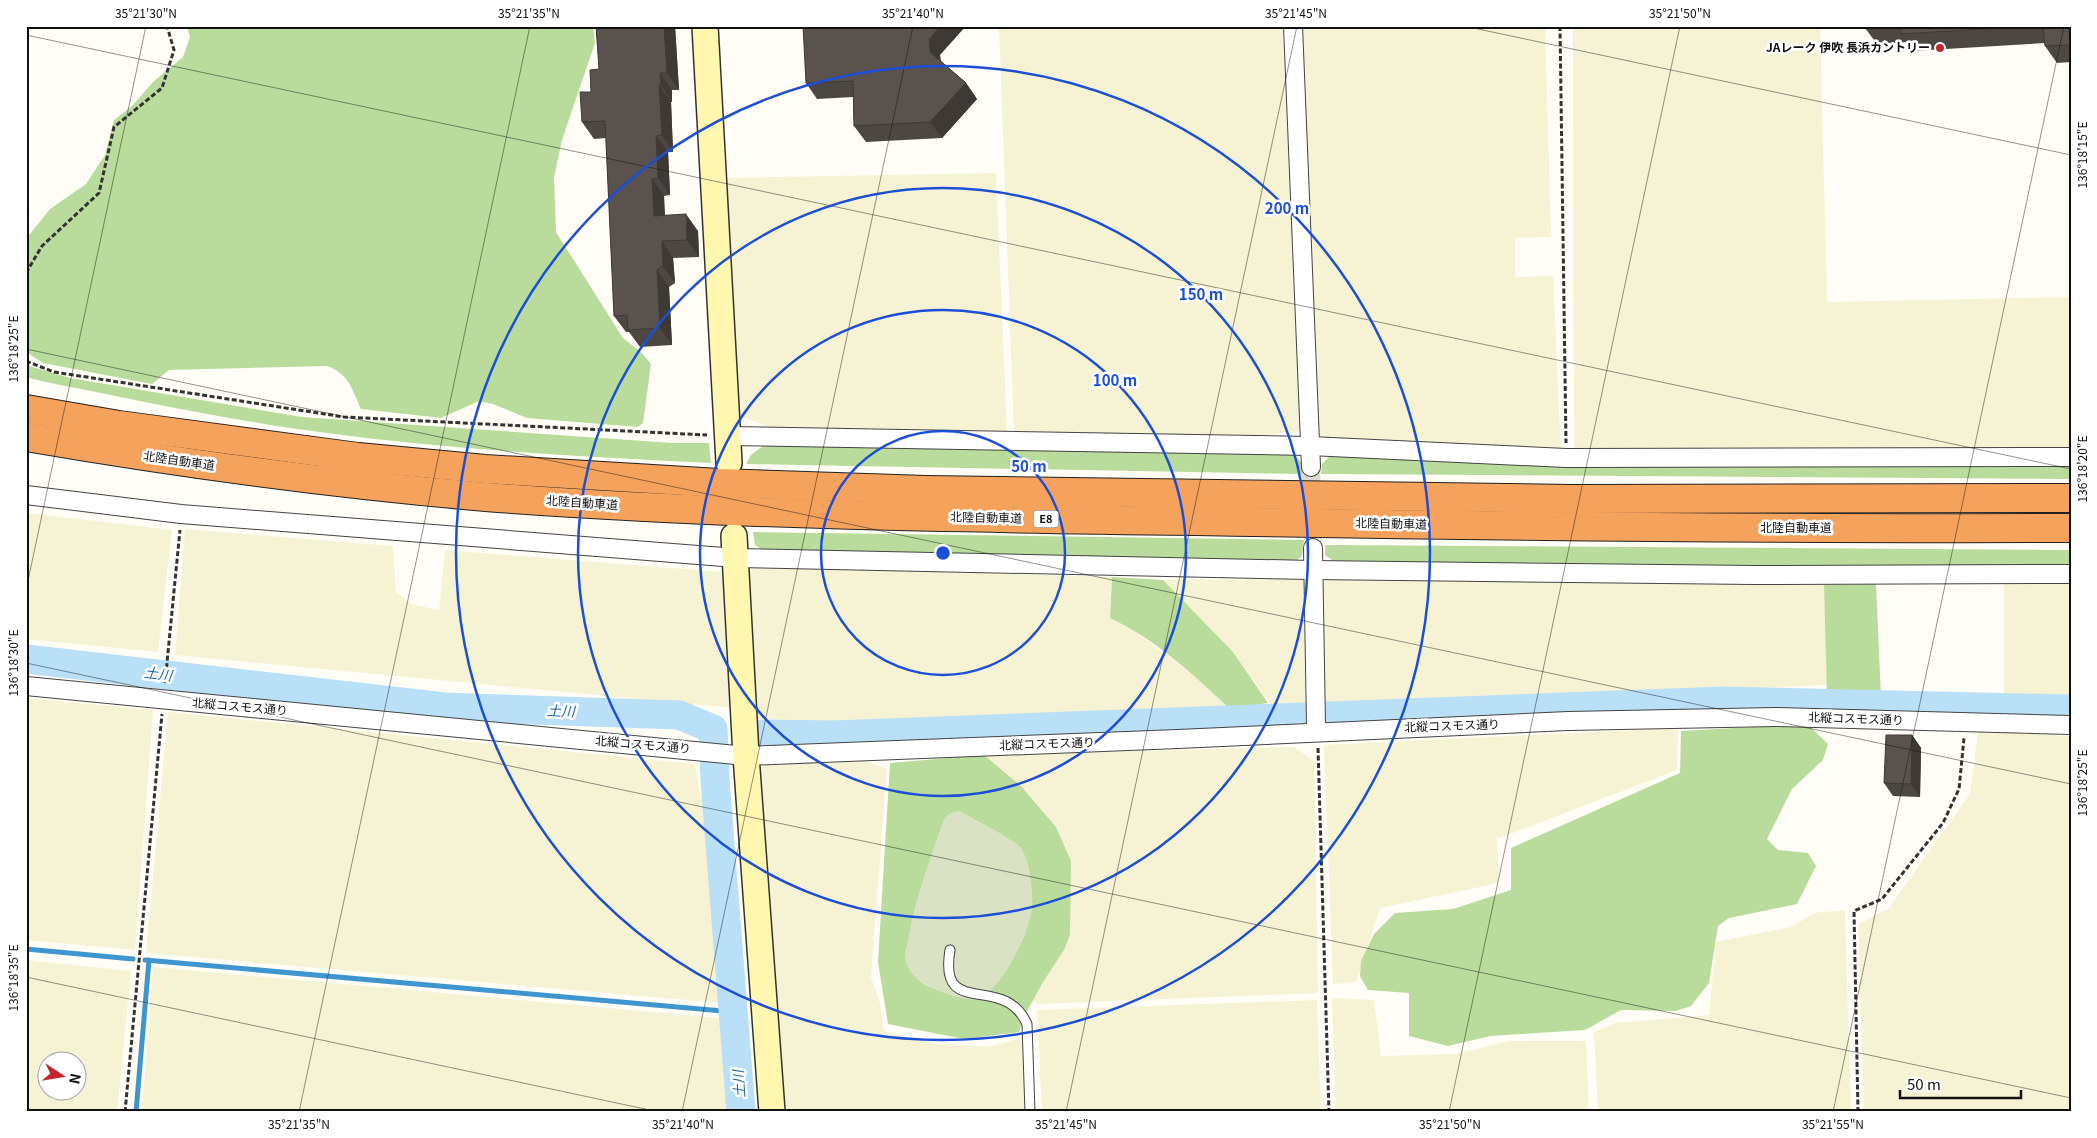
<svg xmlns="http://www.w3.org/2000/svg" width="2097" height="1138" font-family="Georgia,'Noto Sans JP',serif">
  <rect width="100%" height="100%" fill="#fffdf5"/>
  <!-- farmland -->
  <g fill="#f6f3d4" fill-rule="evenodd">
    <path d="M999,26H1545L1551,237L1515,238V277L1553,276L1561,455L1301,442L1300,431L1258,436L1014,433Z"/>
    <path d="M1573,26H1820L1827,302L2071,297V451L1574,454Z"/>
    <path d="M996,173L1007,434L773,428L738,415L726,178Z"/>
    <path d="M26,513L172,530L158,652L26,639Z"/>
    <path d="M185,529L393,546L396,592L411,604L439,610L445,550L723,572L734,708L175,655Z"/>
    <path d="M755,567L1112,577L1110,618L1126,625L1196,677L1230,709L858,722L752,719L747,576Z"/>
    <path d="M1308,579L1309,705L1273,708L1233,652L1163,580Z"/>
    <path d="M1322,579L1824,585L1827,685L1324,707Z"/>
    <rect x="2004" y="584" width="67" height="111"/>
    <path d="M26,698L153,710L135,950L26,940Z"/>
    <path d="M168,712L695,764L699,791L709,814L722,1003L146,953Z"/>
    <path d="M1678,728L1677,770L1497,839L1499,883L1380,908L1356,982L1333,984L1324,745Z"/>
    <path d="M1978,731L2071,736V1112H1864L1858,924L1888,909L1970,794Z"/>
    <path d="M1294,747L1314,761L1318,993L1038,1004L1033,1000L1043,982L1071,861L1056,827L1021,786L984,755Z"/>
    <path d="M866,761L887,768L871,977L880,1003L884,1031L937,1044L988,1047L1024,1037L1026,1112H781L756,774L763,766Z"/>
    <path d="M1845,910L1851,1112H1598L1594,1032L1615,1023L1709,1015L1716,942L1791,927L1814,913Z"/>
    <path d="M26,960L131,971L117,1112H26ZM48,1060H78V1090H48Z"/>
    <path d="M153,967L720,1018L727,1112H142Z"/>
    <path d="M1332,998L1374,1000L1381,1056L1456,1054L1509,1041H1586L1589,1112H1336Z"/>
    <path d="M1317,1000L1321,1112H1042L1037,1010Z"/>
  </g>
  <!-- forest -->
  <g fill="#b9dc9c">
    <path d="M187,26H593L595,43L562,140L554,177L556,232L623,338L642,353L651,364L643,423L638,427L527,418L493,404L479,401L441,418L361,409C352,389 349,374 327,366L169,370L152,384L43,363L26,352V239L50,209L86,184L105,155L114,120L132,106L153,82L183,57L190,37Z"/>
    <path d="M26,365L70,378L302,417L672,443H709L711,463C583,457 455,450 327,433C231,421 136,400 41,381L26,377Z"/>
    <path d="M767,443L1293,453L1302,463L1303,474L746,464L751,455Z"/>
    <path d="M1333,452L2071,456V479L1321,474L1322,464Z"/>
    <path d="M753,532L1304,540L1302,556L1291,565L772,555L755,545Z"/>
    <path d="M1325,545L2071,550V566L1339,565L1325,555Z"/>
    <path d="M1112,577L1163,580L1233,652L1268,703L1230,709C1194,675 1155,639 1110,618Z"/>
    <path d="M1876,584L1881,697L1827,698L1824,585Z"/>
    <path d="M1807,724L1828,744L1823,760L1792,789L1767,839L1778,850L1808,853L1816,866L1797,904L1729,918L1718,926L1709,983L1691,1006L1676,1011L1621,1010L1585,1030L1490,1036L1448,1046L1409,1036V993L1368,990L1360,976L1361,961L1374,934L1395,913L1453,909L1511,890V848L1680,773L1681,731Z"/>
    <path d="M984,755L1021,786L1056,827L1071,861L1070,935L1064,950L1043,982L1024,1017L1019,1032L964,1039L888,1024L878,962L890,763Z"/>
  </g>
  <!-- cemetery -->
  <path fill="#d9e3c4" d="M960,811C973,819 1010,837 1019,846C1031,859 1033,891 1032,908C1030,932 1001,994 975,999C964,1001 942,992 931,988C919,983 906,970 905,957C905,950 908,942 909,935C916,896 930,859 943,822C947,814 951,812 960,811Z"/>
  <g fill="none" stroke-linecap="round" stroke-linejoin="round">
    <!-- stream -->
    <g stroke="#3f96cf" stroke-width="5">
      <path d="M26,949L133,959"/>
      <path d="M145,960L734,1012"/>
      <path d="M136,1112L149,960"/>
    </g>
    <!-- river -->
    <g stroke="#b9e0f7" stroke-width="29">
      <path d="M26,659L445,707L679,715L713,729L715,780L741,1112"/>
      <path d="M763,734L834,735L1723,701L2071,709"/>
    </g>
    <!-- street-tunnel -->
    <path stroke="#dbdad3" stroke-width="18" stroke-dasharray="18 9" stroke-linecap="butt" d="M1311,467L1313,548"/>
    <defs>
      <path id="lane" d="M950,950C938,1021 1003,971 1027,1024L1030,1112"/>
      <g id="street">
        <path d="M1293,26L1311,467"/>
        <path d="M728,436L1310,446L1566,458L2071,457"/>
        <path d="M26,495L181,514L736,558L1312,570L1754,575L2071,574"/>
        <path d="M1313,548L1316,725"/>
        <path d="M26,686L746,756L1178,739L1568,721L1776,717L2071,725"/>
      </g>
      <g id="secondary">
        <path d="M705,26L729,463"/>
        <path d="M734,536L746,756L772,1112"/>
      </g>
      <g id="highway">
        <path d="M26,409L119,425L358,457L485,469L719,483L926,490L1572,499L2071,498"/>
        <path d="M26,437C178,463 332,484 486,497C722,515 959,518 1196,521C1487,526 1779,529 2071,528"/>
      </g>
    </defs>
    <!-- lane casing -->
    <use href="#lane" stroke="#444" stroke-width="11"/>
    <!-- street casing -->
    <use href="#street" stroke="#444" stroke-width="20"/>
    <!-- secondary casing -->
    <use href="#secondary" stroke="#333" stroke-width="28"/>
    <!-- highway casing -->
    <use href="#highway" stroke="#222" stroke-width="30"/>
    <!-- path -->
    <g stroke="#333" stroke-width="3" stroke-dasharray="5 2.5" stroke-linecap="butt">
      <path d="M1560,26L1566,443"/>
      <path d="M26,273L42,246L99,193L114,127L162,88L174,50L167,26"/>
      <path d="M26,361L54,372L344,417L707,435"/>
      <path d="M165,683L180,530"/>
      <path d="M1318,748L1329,1112"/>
      <path d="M125,1112L162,714"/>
      <path d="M1858,1112L1854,911L1882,899L1943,823L1959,789L1964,738"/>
    </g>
    <!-- lane -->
    <use href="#lane" stroke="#fff" stroke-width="9"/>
    <!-- street -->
    <use href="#street" stroke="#fff" stroke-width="18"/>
    <!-- secondary -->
    <use href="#secondary" stroke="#fff6b0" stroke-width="25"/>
    <!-- highway -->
    <use href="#highway" stroke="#f5a25d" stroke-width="28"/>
  </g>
  <!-- wall -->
  <g fill="#4d4742">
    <path d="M596,26H675L679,90H672V102H671L673,152H668L670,195L664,196L665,215L698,231L699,257L673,258L675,283L669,287L672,345L640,347L629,332H626L614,316L606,138L594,139L582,122L599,69Z"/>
    <path d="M1865,26H2071V62L2057,63L2045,46V43L1912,51L1906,42L1877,44L1865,28Z"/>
    <path d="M940,55L941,61L966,83L977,99L942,138L866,142L854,126L853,97L817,99L806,83Z"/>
    <path d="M1912,735L1921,748L1920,797L1893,796L1884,783Z"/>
  </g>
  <!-- shaded-wall -->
  <g fill="#3f3936">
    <path d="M664,26H675L679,90L667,73Z"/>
    <path d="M940,26H966L940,55L941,68L930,52L929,39Z"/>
    <path d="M660,73L672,90V102L661,85Z"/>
    <path d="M966,83L977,99L942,138L930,122Z"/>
    <path d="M659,85L671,102L673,152L662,135Z"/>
    <path d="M656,136L668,152L670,195L658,178Z"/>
    <path d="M652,179L664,196L665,233L654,216Z"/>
    <path d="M686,214L698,231L699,257L687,240Z"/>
    <path d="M662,241L673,258L675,283L663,266Z"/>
    <path d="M657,270L669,287L672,345L660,328Z"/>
    <path d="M1912,735L1921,748L1920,797L1911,784Z"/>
  </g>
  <!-- building -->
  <g fill="#5a524d" stroke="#3f3936">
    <path d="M596,26H664L667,73H660L661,85H659L662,135L656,136L658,178L652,179L654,216L686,214L687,240L662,241L663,266L657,270L660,328L628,330L627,315L614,316L605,121L582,122L580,92H591L590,70L599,69Z"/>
    <path d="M803,26H940L929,39L930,52L966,83L930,122L854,126L853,81L806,83Z"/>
    <path d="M1865,26H1879L1865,28Z"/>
    <path d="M1900,26H2034L1901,34Z"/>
    <path d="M2043,26H2071V45L2045,46Z"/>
    <path d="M1886,735H1912L1911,784L1884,783Z"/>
  </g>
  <!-- ticks -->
  <path fill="none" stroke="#111" stroke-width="1" stroke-opacity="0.45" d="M1464,26L2071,155M26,35L2071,469M26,349L2071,784M26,590L146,26M26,663L2071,1098M26,977L659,1112M299,1112L530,26M682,1112L913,26M1066,1112L1297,26M1449,1112L1680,26M1833,1112L2064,26"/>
  <!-- distance rings -->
  <g fill="none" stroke="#1d4ed8" stroke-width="2.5">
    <circle cx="943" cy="553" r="122"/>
    <circle cx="943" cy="553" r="243"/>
    <circle cx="943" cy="553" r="365"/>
    <circle cx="943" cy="553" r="487"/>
  </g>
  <!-- markers -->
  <circle fill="#c4262e" stroke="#fff" stroke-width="2" cx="1940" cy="48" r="5"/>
  <g text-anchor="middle" stroke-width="5" stroke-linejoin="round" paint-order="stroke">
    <!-- shield labels -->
    <rect fill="#fff" stroke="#585858" stroke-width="1" x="1033.5" y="510.5" width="25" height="17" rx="4"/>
    <g font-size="11" font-weight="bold" fill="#111">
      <text x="1046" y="523">E8</text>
    </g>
    <!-- poi labels -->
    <g font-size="12" font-weight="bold" fill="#111" stroke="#fff" text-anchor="end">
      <text x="1930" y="52">JAレーク 伊吹 長浜カントリー</text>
    </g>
    <!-- street labels -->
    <g font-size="12" fill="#111" stroke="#fff">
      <text transform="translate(179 461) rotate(8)" y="4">北陸自動車道</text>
      <text transform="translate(582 503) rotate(4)" y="4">北陸自動車道</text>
      <text transform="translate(986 518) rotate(1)" y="4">北陸自動車道</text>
      <text transform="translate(1391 524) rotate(1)" y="4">北陸自動車道</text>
      <text x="1796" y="532">北陸自動車道</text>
      <text transform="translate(240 707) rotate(5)" y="4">北縦コスモス通り</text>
      <text transform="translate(1856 719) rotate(2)" y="4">北縦コスモス通り</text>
      <text transform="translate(1452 726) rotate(-2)" y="4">北縦コスモス通り</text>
      <text transform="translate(1047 744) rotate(-2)" y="4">北縦コスモス通り</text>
      <text transform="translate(643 745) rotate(5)" y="4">北縦コスモス通り</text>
    </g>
    <!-- water labels -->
    <g font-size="14" font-style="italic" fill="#1768a6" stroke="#fff">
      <text transform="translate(158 674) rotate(7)" y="5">土川</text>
      <text transform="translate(561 711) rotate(2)" y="5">土川</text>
      <text transform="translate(739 1084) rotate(-94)" y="5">土川</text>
    </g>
  </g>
  <circle cx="943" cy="553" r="8" fill="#1d4ed8" stroke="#fff" stroke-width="2.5"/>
  <g font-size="15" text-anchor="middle" font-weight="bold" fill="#1d4ed8" stroke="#fff" stroke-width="5" stroke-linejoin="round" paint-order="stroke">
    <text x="1287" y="214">200 m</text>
    <text x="1201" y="300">150 m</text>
    <text x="1115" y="386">100 m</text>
    <text x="1029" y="472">50 m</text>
  </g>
  <!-- border -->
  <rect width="2097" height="1138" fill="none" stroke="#ffffff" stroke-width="55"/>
  <!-- north arrow -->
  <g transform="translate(62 1076) rotate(102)"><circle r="24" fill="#ffffff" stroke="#a0a0a0"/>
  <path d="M0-4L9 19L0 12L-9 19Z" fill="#c4262e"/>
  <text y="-8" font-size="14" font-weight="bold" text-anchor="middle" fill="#111111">N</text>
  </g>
  <!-- scale -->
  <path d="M1900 1090v8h121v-8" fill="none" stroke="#111111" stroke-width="2.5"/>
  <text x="1907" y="1090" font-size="15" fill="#111111" stroke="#ffffff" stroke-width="4" paint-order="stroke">50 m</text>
  <rect x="28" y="28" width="2042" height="1082" fill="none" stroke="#111" stroke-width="2"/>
  <g font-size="12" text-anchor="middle" fill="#111">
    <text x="146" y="18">35°21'30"N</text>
    <text x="529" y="18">35°21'35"N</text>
    <text x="913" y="18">35°21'40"N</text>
    <text x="1296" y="18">35°21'45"N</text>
    <text x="1680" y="18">35°21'50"N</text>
    <text transform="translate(2083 155) rotate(-90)" y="4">136°18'15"E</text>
    <text transform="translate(14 349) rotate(-90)" y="4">136°18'25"E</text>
    <text transform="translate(2083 469) rotate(-90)" y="4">136°18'20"E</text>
    <text transform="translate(14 663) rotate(-90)" y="4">136°18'30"E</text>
    <text transform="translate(2083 783) rotate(-90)" y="4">136°18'25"E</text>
    <text transform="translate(14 978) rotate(-90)" y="4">136°18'35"E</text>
    <text x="299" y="1129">35°21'35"N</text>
    <text x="683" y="1129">35°21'40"N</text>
    <text x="1066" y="1129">35°21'45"N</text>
    <text x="1450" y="1129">35°21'50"N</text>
    <text x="1833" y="1129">35°21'55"N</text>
  </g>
</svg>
